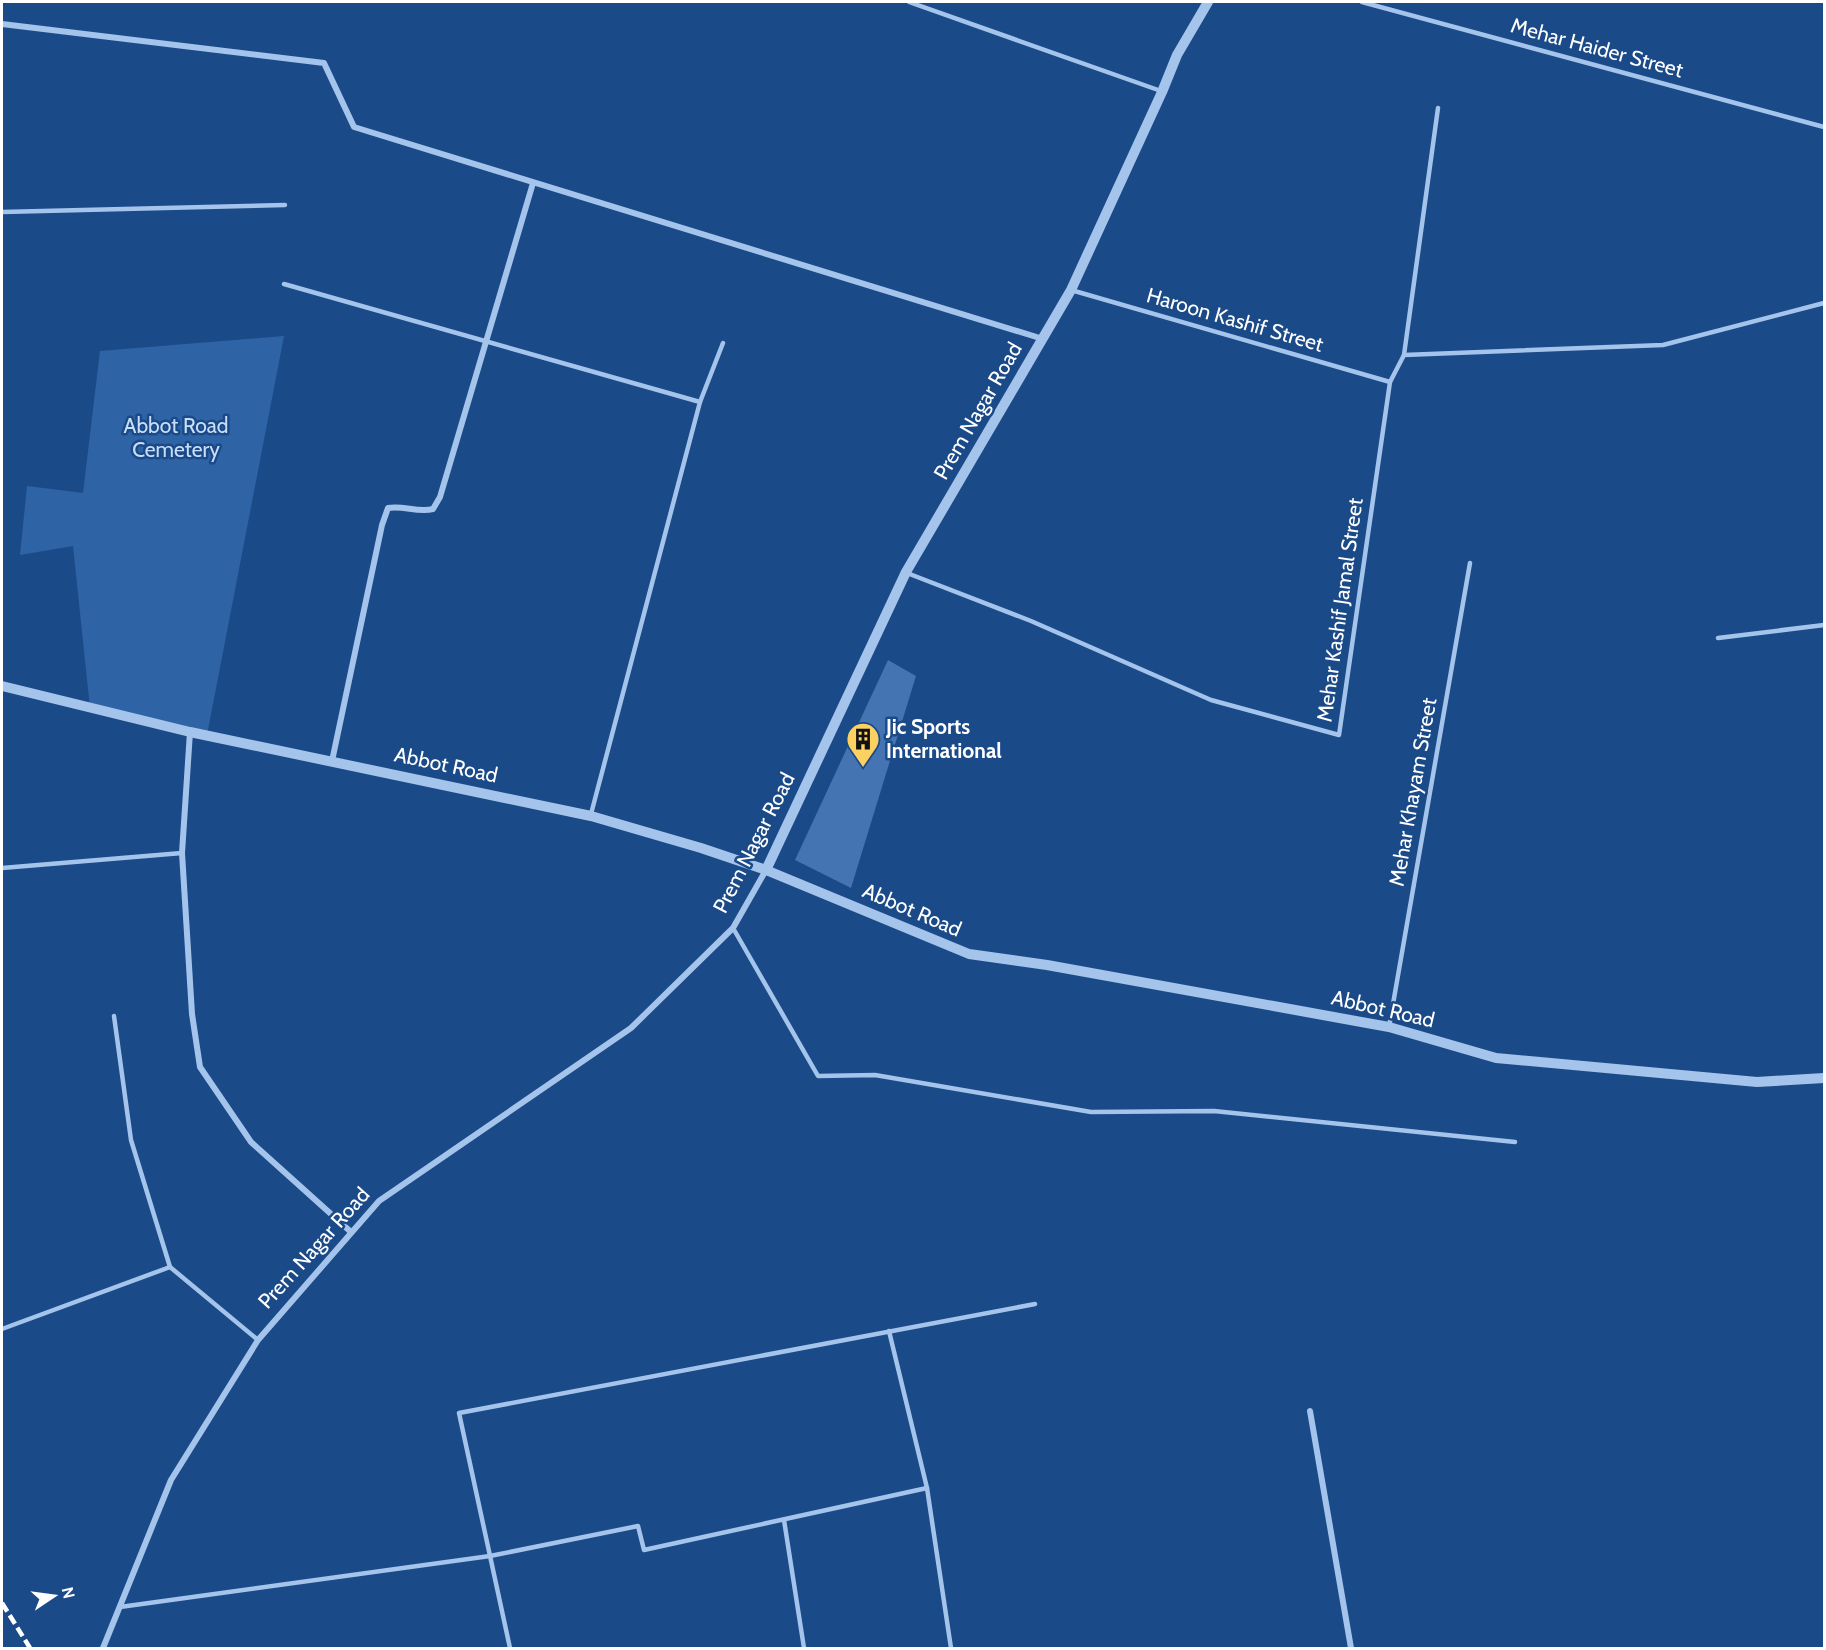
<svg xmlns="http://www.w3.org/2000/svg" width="1826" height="1650" font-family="Cabin,sans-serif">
  <rect width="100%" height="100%" fill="#1b4a88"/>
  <!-- green -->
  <path fill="#2e64a6" d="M284,336L207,735L90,708L73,546L20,555L27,486L83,493L100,351Z"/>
  <!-- building -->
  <path fill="#4474b1" d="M888,660L916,676L851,888L795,860Z"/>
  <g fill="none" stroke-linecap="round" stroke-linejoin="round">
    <!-- service -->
    <g stroke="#a4c4ec" stroke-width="4.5">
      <path d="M909,2L1161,91"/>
      <path d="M1362,2L1824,127"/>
      <path d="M2,212L285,205"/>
      <path d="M284,284L700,402"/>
      <path d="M1071,290L1390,382"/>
      <path d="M1404,355L1438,108"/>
      <path d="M907,573L1031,621L1211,700L1339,735L1390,382L1404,355L1663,345L1824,303"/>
      <path d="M1718,638L1824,625"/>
      <path d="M591,814L700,402L723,343"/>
      <path d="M2,868L182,853"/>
      <path d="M733,928L818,1076L875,1075L1091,1112L1214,1111L1515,1142"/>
      <path d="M114,1016L131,1140L170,1267L258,1340"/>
      <path d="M1389,1027L1470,563"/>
      <path d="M2,1329L170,1267"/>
      <path d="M889,1331L927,1488L951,1648"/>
      <path d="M784,1520L804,1648"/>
      <path d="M120,1607L490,1556L638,1526L644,1550L927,1488"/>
      <path d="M510,1648L459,1413L1035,1304"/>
    </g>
    <!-- minor -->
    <g stroke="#a4c4ec" stroke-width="6">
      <path d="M2,24L324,63L354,127L1043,339"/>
      <path d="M190,732L182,853L192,1014L200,1067L251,1142L351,1232"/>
      <path d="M332,761L382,525L388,508C403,505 418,513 433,509L440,497L533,183"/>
      <path d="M1310,1411L1351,1648"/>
      <path d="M103,1648L171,1480L258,1340L379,1201L631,1028L733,928L766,870"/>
    </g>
    <!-- tertiary -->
    <g stroke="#a4c4ec" stroke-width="10">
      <path d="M2,686L190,732L591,816L701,848L766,870L969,954L1047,965L1389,1027L1496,1058L1757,1082L1824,1078"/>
      <path d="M766,870L906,572L1071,290L1162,92L1177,55L1208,2"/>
    </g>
    <!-- rail -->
    <path stroke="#fff" stroke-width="4.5" stroke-dasharray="10 4.5" stroke-linecap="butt" d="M2,1603L30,1648"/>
  </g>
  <!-- icons -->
  <defs>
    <symbol id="building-pin" viewBox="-11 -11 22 30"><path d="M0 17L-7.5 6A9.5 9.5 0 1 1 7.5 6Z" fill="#fdd161" stroke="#1b4a88"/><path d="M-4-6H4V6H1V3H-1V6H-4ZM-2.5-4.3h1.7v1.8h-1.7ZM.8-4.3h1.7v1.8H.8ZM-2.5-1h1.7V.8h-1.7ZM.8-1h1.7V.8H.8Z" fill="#111"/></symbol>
  </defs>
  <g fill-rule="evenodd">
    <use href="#building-pin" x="844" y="720" width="38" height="52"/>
  </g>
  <g text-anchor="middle" stroke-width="5" stroke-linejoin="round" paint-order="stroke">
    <!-- street labels -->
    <g font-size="21" fill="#fff" stroke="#1b4a88">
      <text transform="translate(1597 48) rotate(15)" y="7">Mehar Haider Street</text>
      <text transform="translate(1235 320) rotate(16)" y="7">Haroon Kashif Street</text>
      <text transform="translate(978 411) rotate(-60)" y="7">Prem Nagar Road</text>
      <text transform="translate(1340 610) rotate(-82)" y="7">Mehar Kashif Jamal Street</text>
      <text transform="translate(446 765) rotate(12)" y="7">Abbot Road</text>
      <text transform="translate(1413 792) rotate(-80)" y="7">Mehar Khayam Street</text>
      <text transform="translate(754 843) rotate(-63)" y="7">Prem Nagar Road</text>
      <text transform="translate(912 910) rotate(23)" y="7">Abbot Road</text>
      <text transform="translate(1383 1009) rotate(13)" y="7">Abbot Road</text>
      <text transform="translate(314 1248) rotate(-48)" y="7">Prem Nagar Road</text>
    </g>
    <!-- park labels -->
    <g font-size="21" fill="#c9def9" stroke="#1b4a88">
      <text x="176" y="433">Abbot Road<tspan x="176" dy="24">Cemetery</tspan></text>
    </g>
    <!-- poi labels -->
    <g font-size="21" font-weight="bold" fill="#fff" stroke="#1b4a88" text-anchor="start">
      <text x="886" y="734">Jic Sports<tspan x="886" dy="24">International</tspan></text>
    </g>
  </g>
  <!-- border -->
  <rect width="1826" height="1650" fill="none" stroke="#ffffff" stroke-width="6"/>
  <!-- north arrow -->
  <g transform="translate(54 1596) rotate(77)" stroke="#1b4a88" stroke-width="4.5" paint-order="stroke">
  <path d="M0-4.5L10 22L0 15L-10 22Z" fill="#ffffff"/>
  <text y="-9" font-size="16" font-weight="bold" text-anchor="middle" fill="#ffffff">N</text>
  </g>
</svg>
